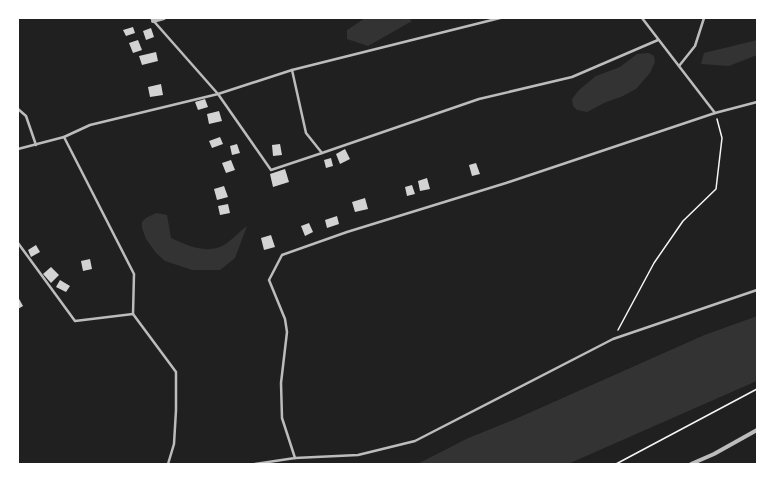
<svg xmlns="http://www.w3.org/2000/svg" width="775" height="482" font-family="'Nunito Sans',sans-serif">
  <rect width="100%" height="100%" fill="#111"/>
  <!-- green -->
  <g fill="#202020">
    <path d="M18,18H365L347,30L412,21L409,18H757V316L704,335L515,419L468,438L417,464H18Z"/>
    <path d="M757,381V464H568L569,463Z"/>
  </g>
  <!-- water -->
  <g fill="#333">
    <path d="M365,18H409L412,21L368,46L347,39V30Z"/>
    <path d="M757,40V55L729,66L701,64L704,53Z"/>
    <path d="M649,53L654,56L655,62L650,73L636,89L621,97L606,102L587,112L577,110L573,106L572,99L579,90L596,76L620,67L637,54Z"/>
    <path d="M156,213L167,215L171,238C187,245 204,254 222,246C229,243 240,231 247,226L235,258L220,270H192L165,261L156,253L146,239L142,228V222L146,218Z"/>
    <path d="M757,316V381L568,464H417L468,438L515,419L704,335Z"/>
  </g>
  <!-- building -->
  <g fill="#d3d3d3">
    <path d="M133,27L135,33L126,36L123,30Z"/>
    <path d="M151,28L154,37L146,40L143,31Z"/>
    <path d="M138,40L142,50L133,53L129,43Z"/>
    <path d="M156,52L158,61L142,65L139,56Z"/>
    <path d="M161,84L163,95L150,97L148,87Z"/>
    <path d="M205,99L208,107L198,110L195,102Z"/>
    <path d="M219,111L222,121L209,124L207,114Z"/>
    <path d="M220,137L223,144L212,148L209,141Z"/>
    <path d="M237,144L240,153L232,155L230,146Z"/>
    <path d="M280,144L282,155L273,156L272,145Z"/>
    <path d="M345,149L350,159L340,164L336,154Z"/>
    <path d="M331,158L333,166L326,168L324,160Z"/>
    <path d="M231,160L235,170L226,173L222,163Z"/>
    <path d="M476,163L480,174L472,176L469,165Z"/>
    <path d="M285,169L289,182L273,187L270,174Z"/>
    <path d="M427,178L430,189L420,191L418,181Z"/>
    <path d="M412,185L415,194L407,196L405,187Z"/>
    <path d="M224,186L228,197L217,200L214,189Z"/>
    <path d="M365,198L368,209L355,212L352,202Z"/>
    <path d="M228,204L230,213L220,215L218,206Z"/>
    <path d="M337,216L339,224L327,228L325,220Z"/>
    <path d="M309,223L313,232L305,236L301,226Z"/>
    <path d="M271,235L275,247L264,250L261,238Z"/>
    <path d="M36,245L40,252L31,257L28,250Z"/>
    <path d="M90,259L92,269L83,271L81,261Z"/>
    <path d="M51,267L59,275L51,283L43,274Z"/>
    <path d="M60,280L70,286L66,292L56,287Z"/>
    <path d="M18,297L23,306L18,309Z"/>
  </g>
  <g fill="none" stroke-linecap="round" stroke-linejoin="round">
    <!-- path -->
    <g stroke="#f5f5f5" stroke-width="1.5">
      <path d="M618,330L654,263L683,221L716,189L722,138L717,119"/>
      <path d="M616,464L757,389"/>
    </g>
    <!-- service -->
    <g stroke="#bcbcbc" stroke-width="2.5">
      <path d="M151,18L218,94L271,170L322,153"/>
      <path d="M679,66L695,46L704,18"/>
      <path d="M292,70L306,133L322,153L479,99L572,77L658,40"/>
      <path d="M18,109L26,116L36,145"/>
      <path d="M715,113L757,102"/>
      <path d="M64,137L90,125L218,94L292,70L500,18"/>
      <path d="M18,149L64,137L134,274L133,314L176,372V410L174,444L168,464"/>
      <path d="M18,243L75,321L133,314"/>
      <path d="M295,458L282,418L281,383L287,332L285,319L269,280L282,255L347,232L506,183L715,113L642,18"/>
      <path d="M255,464L295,458L358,455L415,441L613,339L757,290"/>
    </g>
    <!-- minor -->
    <g stroke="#bcbcbc" stroke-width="4">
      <path d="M153,21L164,18"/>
      <path d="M691,464L714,454L757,430"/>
    </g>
  </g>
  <!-- border -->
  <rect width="775" height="482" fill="none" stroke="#ffffff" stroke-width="38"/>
</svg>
